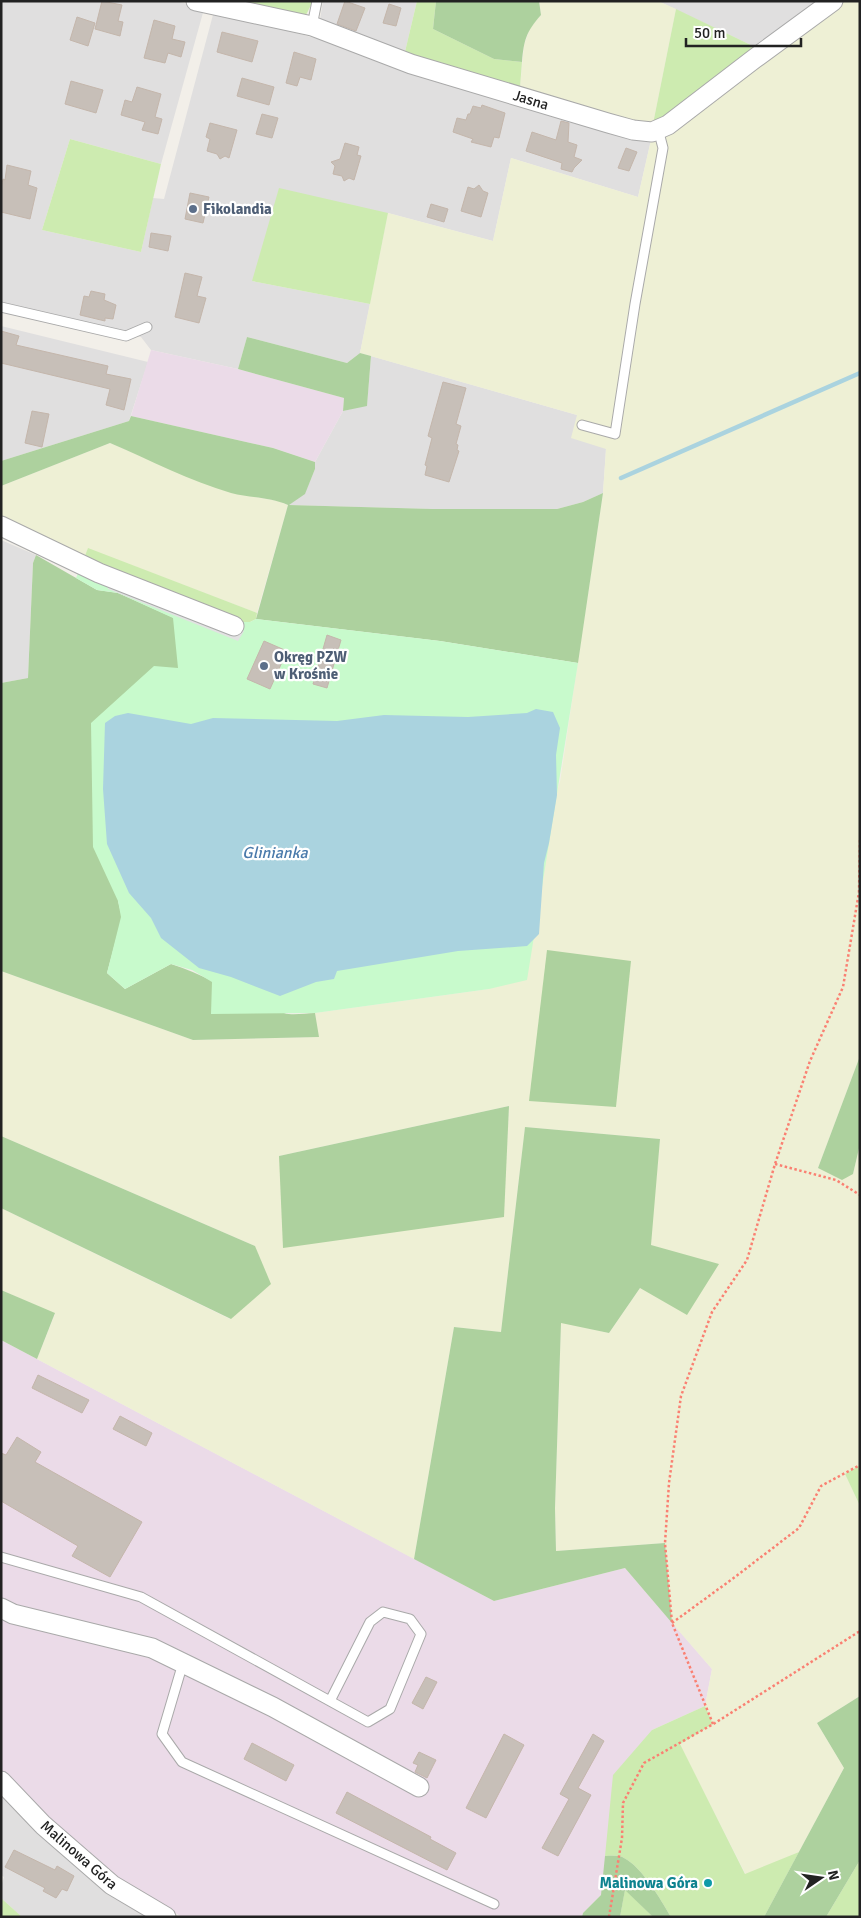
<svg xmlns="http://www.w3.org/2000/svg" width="861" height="1918" font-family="Signika,sans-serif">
  <rect width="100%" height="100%" fill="#f2efe9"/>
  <!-- residential -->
  <g fill="#e0dfdf">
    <path d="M1,1H177L204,9L161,164L70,139L42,230L141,252L153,198L164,199L214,11L341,45L651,140L638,197L511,158L493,241L388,213L252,281L370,304L360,353L347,363L247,337L238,369L151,350L141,337L1,303Z"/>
    <path d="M323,1H417L404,56L319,26Z"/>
    <path d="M658,1H819L755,47Z"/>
    <path d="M1,326L148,362L129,421L1,461Z"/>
    <path d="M371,356L577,415L606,449L603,493L583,502L557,509H433L288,505L305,493L315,469V462L343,411L367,405Z"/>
    <path d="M1,540L36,555L33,563L28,678L1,683Z"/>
    <path d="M1,1789L151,1917H22L1,1898V1886L4,1877L1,1875Z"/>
  </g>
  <!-- industrial -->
  <g fill="#ebdbe8">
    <path d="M151,350L238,369L344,398L343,411L315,462L273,448L131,416Z"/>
    <path d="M1,1340L494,1601L625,1568L712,1669L705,1706L652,1730L601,1895L583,1913L582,1917H182L102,1868L60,1830L1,1770Z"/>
  </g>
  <!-- farmland -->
  <g fill="#eef0d5" fill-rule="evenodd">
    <path d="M539,1H658L676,9L653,124L638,125L520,87L524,45L530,28L541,15Z"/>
    <path d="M839,1H860V1056L818,1168L853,1174L860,1144V1465L845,1474L860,1506V1696L817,1723L844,1768L799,1852L746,1875L679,1743L713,1724L705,1706L712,1669L672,1623L665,1543L556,1551L555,1508L561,1322L609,1333L640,1288L718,1265L650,1245L660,1139L525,1127L501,1332L454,1327L414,1559L37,1359L55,1314L1,1290V1208L230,1319L255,1246L1,1136V971L193,1040L318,1037L315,1013L489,989L560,782L603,493L606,449L571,438L577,415L360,353L388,213L493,241L511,158L638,197L651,140ZM509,1106L503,1217L279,1156Z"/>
    <path d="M110,443L201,482L233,493L278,501L288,505L257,613L88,549L83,561L1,524V486Z"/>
  </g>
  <!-- grass -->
  <g fill="#cdebb0">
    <path d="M233,1H313L306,15L297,17Z"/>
    <path d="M417,1H436L433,29L494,59L522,62L520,87L430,60L404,56Z"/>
    <path d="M676,9L755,47L679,109L653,124Z"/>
    <path d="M70,139L161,164L141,252L42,230Z"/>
    <path d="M279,188L388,213L370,304L252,281Z"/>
    <path d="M88,548L257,613L256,619L250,622H241L83,561Z"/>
    <path d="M860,1465V1506L845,1474Z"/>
    <path d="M705,1706L713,1724L680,1744L745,1874L799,1852L764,1917H671C661,1900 642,1867 624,1858C620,1855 610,1856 605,1856L613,1775L652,1730Z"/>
    <path d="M860,1860V1917H826Z"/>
    <path d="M625,1889L653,1917H620Z"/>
    <path d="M1,1898L22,1917H1Z"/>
  </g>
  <!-- forest -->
  <g fill="#add19e">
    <path d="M436,1H539L541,15C526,32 524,40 522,62L494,59L433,29Z"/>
    <path d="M247,337L347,363L360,353L371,356L367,406L343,411L344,398L238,369Z"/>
    <path d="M131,416L273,448L315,462V469L305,494L289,505L433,509H557L583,502L603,493L578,663L440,641L256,619L288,505C270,497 250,498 231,493C190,481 150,460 110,443L1,486V461L129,421Z"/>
    <path d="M36,555L97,590L118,593L174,618L179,668L118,901L122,917L107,973L125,989L171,964C210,976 245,1001 284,1013C293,1016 305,1013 315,1013L319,1037L193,1040L1,971V683L28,678L33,563Z"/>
    <path d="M547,950L631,961L616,1107L529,1101Z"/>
    <path d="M860,1056V1144L853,1174L842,1180L818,1168Z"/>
    <path d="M509,1106L504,1217L283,1248L279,1156Z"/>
    <path d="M525,1127L660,1139L651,1245L719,1264L687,1315L640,1288L609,1333L561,1323L555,1508L556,1551L665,1543L672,1623L625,1568L494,1601L414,1559L454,1327L501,1332Z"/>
    <path d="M1,1136L255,1246L271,1284L231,1319L1,1208Z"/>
    <path d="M1,1290L55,1313L37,1359L1,1340Z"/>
    <path d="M860,1696V1860L826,1917H764L844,1768L817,1723Z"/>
    <path d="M605,1856C610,1856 620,1855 624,1858C642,1867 661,1900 671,1917H653L625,1890L620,1917H582L583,1913L601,1895Z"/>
  </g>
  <!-- park -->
  <path fill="#c8facc" d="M83,561L241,622H250L256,619L440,641L578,663L527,980L489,989L315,1013L211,1014L212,982L192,970L171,964L125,989L107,973L121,917L118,901L93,847L91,723L154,666L178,668L173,618L118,593L97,590L76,578Z"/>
  <!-- parking -->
  <path fill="#e2e2e2" d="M106,578L244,631L238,641L108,589Z"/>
  <!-- water -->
  <path fill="#aad3df" d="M536,709L553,712L560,728L556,755L557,795L549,843L544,863L539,934L527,946L458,951L337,971L334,979L316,982L280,996L231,977L199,968L161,938L151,918L129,893L107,844L103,789L105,723L115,716L128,713L191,724L213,718L337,721L384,715L468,717L527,713Z"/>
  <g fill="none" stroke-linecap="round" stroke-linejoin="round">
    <!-- stream -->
    <path stroke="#aad3df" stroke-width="4.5" d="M621,478L860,373"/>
  </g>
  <!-- building -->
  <g fill="#c7bfb8" stroke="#c4b6ab">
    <path d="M102,1L122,5L118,21L123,22L120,36L95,29Z"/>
    <path d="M345,1L365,8L356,31L337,24Z"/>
    <path d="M389,4L401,8L396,26L383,23Z"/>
    <path d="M77,17L95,23L88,46L70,40Z"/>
    <path d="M154,20L175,26L172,39L185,42L181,57L168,53L165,63L144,58Z"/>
    <path d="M222,32L258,41L252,62L217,52Z"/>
    <path d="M294,52L316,59L311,80L300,77L297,86L286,83Z"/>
    <path d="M242,78L274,87L269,105L237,96Z"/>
    <path d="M71,81L103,90L96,113L65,104Z"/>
    <path d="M137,87L161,94L155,117L162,119L158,134L142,130L145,122L121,115L125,100L132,102Z"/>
    <path d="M482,105L505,113L499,138L494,137L491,147L471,142L473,139L453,132L457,118L466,120L468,114H470L473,106L481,108Z"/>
    <path d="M262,114L278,118L272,138L256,134Z"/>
    <path d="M561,121L569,123L568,142L577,145L574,157L582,160L574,168L572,172L561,169L562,163L526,151L532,132L556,140Z"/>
    <path d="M210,123L237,130L229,158L225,156L220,159L217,154L207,151L210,139L206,137Z"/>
    <path d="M345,143L359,147L357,155L361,156L354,180L349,178L344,181L342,176L333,174L335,166L331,162L340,159Z"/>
    <path d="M626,148L637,152L629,171L618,168Z"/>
    <path d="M7,165L31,171L28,185L37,188L30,219L1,212V188L3,179L5,180Z"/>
    <path d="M479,185L483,191L488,193L481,217L461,211L468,187L474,189Z"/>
    <path d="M190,193L209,197L203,223L185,219Z"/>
    <path d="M431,204L448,209L444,222L427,217Z"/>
    <path d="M151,233L171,236L168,251L149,247Z"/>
    <path d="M185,273L202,277L197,296L206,298L199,323L175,317Z"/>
    <path d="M91,291L105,294L104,300L116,305L113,319L105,318V321L80,315L84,296L89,297Z"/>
    <path d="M1,331L19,336L16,345L108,366L106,374L131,379L124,410L106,405L110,389L1,363Z"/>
    <path d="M443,382L466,388L456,424L461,426L456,444L458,445L457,450L459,451L449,482L425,475L427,466L425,465L432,438L428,436Z"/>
    <path d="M32,411L49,414L42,447L25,443Z"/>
    <path d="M327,635L341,640L327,688L313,684Z"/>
    <path d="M264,641L287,651L270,689L247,679Z"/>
    <path d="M38,1375L89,1400L82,1413L32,1388Z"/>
    <path d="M120,1416L152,1433L146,1446L113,1429Z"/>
    <path d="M17,1437L41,1452L35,1462L142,1522L110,1577L72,1556L78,1546L1,1501V1453L6,1455Z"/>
    <path d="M426,1677L437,1682L423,1709L412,1703Z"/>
    <path d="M504,1734L524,1745L486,1818L466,1808Z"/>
    <path d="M593,1734L604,1741L578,1788L591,1795L558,1856L542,1848L569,1799L560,1794Z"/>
    <path d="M252,1743L294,1765L286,1781L244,1759Z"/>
    <path d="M419,1752L436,1760L427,1778L415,1772L418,1765L413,1763Z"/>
    <path d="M347,1792L431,1837L430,1839L456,1853L447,1870L336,1813Z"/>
    <path d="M14,1850L55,1870L57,1866L74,1876L67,1891L62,1889L56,1898L43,1891L45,1888L5,1867Z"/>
  </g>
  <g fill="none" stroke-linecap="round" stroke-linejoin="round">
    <defs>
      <g id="lane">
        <path d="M312,26L317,1"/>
        <path d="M1,307L126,336L147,327"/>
        <path d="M582,425L615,434L635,304L663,148L658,129"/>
        <path d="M1,1557L141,1597L368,1722L390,1709L421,1634L410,1619L383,1612L370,1622L330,1701"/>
        <path d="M183,1663L162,1734L182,1762L494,1904"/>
      </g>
      <g id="street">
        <path d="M196,1L312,26L411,64L608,123L633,130L652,132L668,125L754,59L833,1"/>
        <path d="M1,526L99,573L234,626"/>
        <path d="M1,1608L13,1614L152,1648L273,1707L419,1787"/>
        <path d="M1,1781L43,1825L112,1885L166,1917"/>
      </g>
    </defs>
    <!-- lane casing -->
    <use href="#lane" stroke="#a9a9a9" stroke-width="11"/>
    <!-- street casing -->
    <use href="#street" stroke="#a9a9a9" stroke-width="21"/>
    <!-- path -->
    <g stroke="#fa8072" stroke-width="2.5" stroke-dasharray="2.5 2.5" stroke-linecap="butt">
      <path d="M775,1164L836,1180L860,1195"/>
      <path d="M672,1623L735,1577L799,1528L821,1486L860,1465"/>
      <path d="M713,1724L672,1623L665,1543L669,1483L681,1396L712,1312L747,1260L775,1164L810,1061L843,987L859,892L860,839"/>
      <path d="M609,1917L622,1838L623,1803L644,1763L715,1723L860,1631"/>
    </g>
    <!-- lane -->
    <use href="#lane" stroke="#fff" stroke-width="9"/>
    <!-- street -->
    <use href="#street" stroke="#fff" stroke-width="19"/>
  </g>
  <!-- markers -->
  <g fill="#5c6f8a" stroke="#fff" stroke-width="2">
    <circle cx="193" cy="209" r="5"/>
    <circle cx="264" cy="666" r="5"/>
  </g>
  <circle fill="#0f9aa8" stroke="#fff" stroke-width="2" cx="708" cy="1883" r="5"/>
  <g text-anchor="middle" stroke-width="4.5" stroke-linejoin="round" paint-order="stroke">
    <!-- street labels -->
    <g font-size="15" fill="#222" stroke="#fff">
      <text transform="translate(531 100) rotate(17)" y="5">Jasna</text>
      <text transform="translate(79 1855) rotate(41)" y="5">Malinowa Góra</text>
    </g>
    <!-- service labels -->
    <g font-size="15" font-weight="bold" fill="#4e5e75" stroke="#fff" text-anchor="start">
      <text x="203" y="214">Fikolandia</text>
      <text x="274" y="662">Okręg PZW<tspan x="274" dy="17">w Krośnie</tspan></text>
    </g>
    <!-- culture labels -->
    <g font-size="15" font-weight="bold" fill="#0d838f" stroke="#fff" text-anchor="end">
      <text x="698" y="1888">Malinowa Góra</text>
    </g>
    <!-- water labels -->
    <g font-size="16" font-style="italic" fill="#4a7aab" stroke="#fff">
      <text x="275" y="858">Glinianka</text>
    </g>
  </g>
  <!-- border -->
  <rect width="861" height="1918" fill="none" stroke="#222222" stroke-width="5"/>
  <!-- north arrow -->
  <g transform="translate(821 1878) rotate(77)" stroke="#ffffff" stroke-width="4" paint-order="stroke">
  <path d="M0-4L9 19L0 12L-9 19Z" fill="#222222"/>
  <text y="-8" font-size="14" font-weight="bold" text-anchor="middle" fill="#222222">N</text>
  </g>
  <!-- scale -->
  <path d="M686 38v8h115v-8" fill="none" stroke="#222222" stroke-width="2.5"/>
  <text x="694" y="38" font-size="15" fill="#222222" stroke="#ffffff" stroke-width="4" paint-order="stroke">50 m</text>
</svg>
